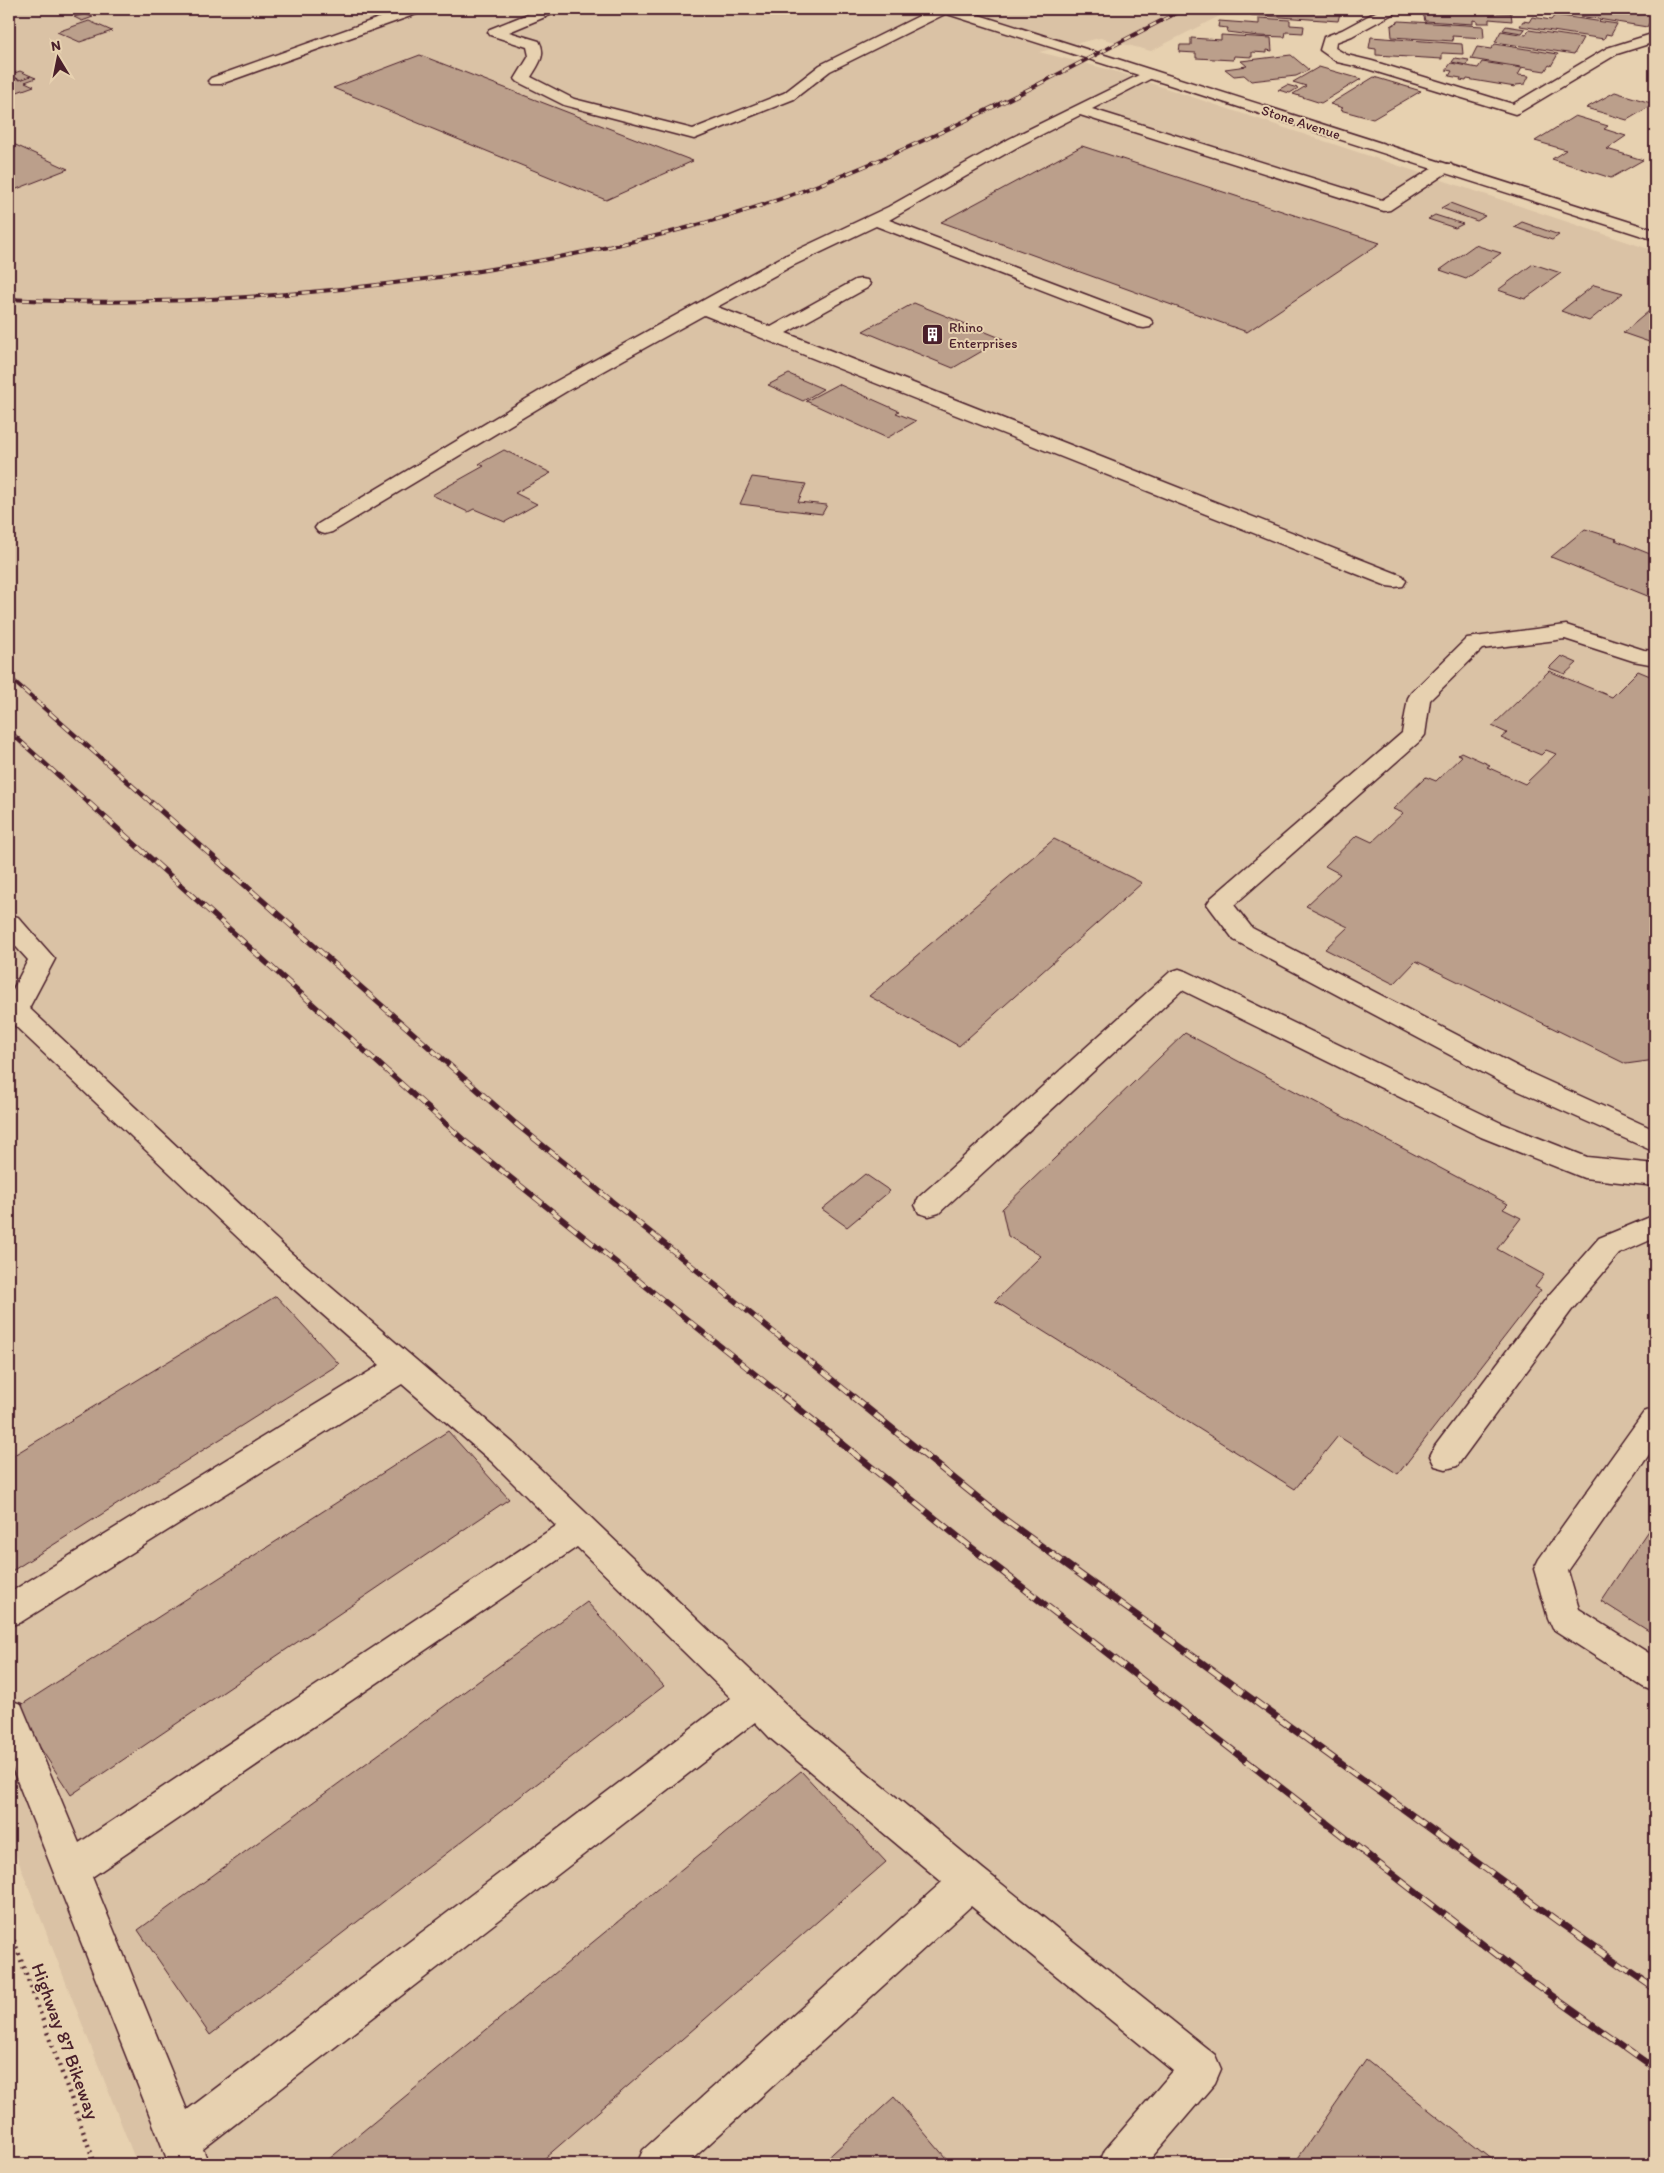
<svg xmlns="http://www.w3.org/2000/svg" width="1664" height="2173" font-family="Itim,sans-serif">
  <rect width="100%" height="100%" fill="#e7d1b0"/>
  <filter id="ink" filterUnits="userSpaceOnUse"><feTurbulence type="fractalNoise" baseFrequency=".02" numOctaves="2"/><feDisplacementMap in="SourceGraphic" scale="10" xChannelSelector="R" yChannelSelector="G"/><feConvolveMatrix kernelMatrix="1 2 1 2 8 2 1 2 1" color-interpolation-filters="sRGB"/></filter>
  <g filter="url(#ink)">
    <!-- built -->
    <path fill="#dac2a5" d="M9,9H1233L1151,51L1100,38L1039,52L1111,70L1655,251V2164H137L9,1837Z"/>
    <!-- building -->
    <g fill="#bb9f8b" stroke="#4a1f2b">
      <path d="M1252,9H1341L1338,21L1251,15Z"/>
      <path d="M1422,9H1488V12L1511,13L1512,21L1489,19V23H1477V21L1473,20V24L1425,21Z"/>
      <path d="M1551,9H1642L1655,11L1651,16L1655,17V23H1649L1647,27L1549,11Z"/>
      <path d="M85,14L93,17L82,21L74,17Z"/>
      <path d="M1555,15L1617,24L1611,35L1606,34L1604,39L1520,26L1523,21L1529,22L1532,17L1551,20Z"/>
      <path d="M1259,18L1290,20V25L1304,26L1303,33L1286,32L1285,37L1258,36L1227,32L1228,28L1218,27L1219,21L1259,24Z"/>
      <path d="M89,21L112,31L80,42L57,32Z"/>
      <path d="M1399,21L1483,26L1484,38L1452,36L1453,41L1392,37L1391,26Z"/>
      <path d="M1506,26L1525,29L1522,33L1503,30Z"/>
      <path d="M1529,30L1583,38L1574,54L1495,42L1501,31L1526,35Z"/>
      <path d="M1221,35L1271,38L1272,51L1267,50V53L1252,52V57L1234,56L1233,60L1196,58V53L1179,52L1180,45H1191V38L1221,40Z"/>
      <path d="M1371,37L1462,44L1463,54L1442,53V59L1376,55V49L1369,48Z"/>
      <path d="M1495,44L1558,54L1551,66L1549,65L1545,71L1471,59L1477,47L1491,49Z"/>
      <path d="M420,55L693,161L606,200L333,88Z"/>
      <path d="M1291,55L1309,70L1296,76L1251,81L1244,75L1234,76L1225,69L1247,66L1241,61Z"/>
      <path d="M1455,58L1469,60L1466,65L1452,62Z"/>
      <path d="M1482,62L1522,68L1518,75L1529,76L1525,84L1516,85L1515,87L1467,79L1466,81L1460,80L1461,78L1449,76L1452,71L1446,70L1451,63L1478,68Z"/>
      <path d="M1319,67L1361,79L1321,103L1293,94L1306,86L1293,82Z"/>
      <path d="M20,71L31,76L21,80L9,75Z"/>
      <path d="M31,76L36,78L25,82L34,86L9,95V80L15,78L20,80Z"/>
      <path d="M1374,77L1421,91L1373,119L1340,110L1343,108L1330,104Z"/>
      <path d="M1287,85L1298,88L1290,93L1278,90Z"/>
      <path d="M1615,92L1654,104L1627,120L1586,108Z"/>
      <path d="M1575,116L1608,126L1604,129L1626,136L1607,149L1643,160L1611,178L1552,159L1566,150L1535,141Z"/>
      <path d="M9,142L68,169L9,192Z"/>
      <path d="M1082,146L1380,243L1247,332L941,222Z"/>
      <path d="M1450,203L1485,216L1477,221L1441,208Z"/>
      <path d="M1435,215L1463,224L1455,228L1428,219Z"/>
      <path d="M1522,222L1559,235L1552,240L1514,227Z"/>
      <path d="M1475,245L1501,253L1466,279L1440,270Z"/>
      <path d="M1533,264L1561,273L1525,299L1498,290Z"/>
      <path d="M1594,285L1623,293L1589,321L1561,311Z"/>
      <path d="M914,303L1003,339L953,368L863,331Z"/>
      <path d="M1655,306V340L1652,343L1623,333Z"/>
      <path d="M789,374L823,389L803,401L768,385Z"/>
      <path d="M838,384L899,411L896,413L916,421L887,438L806,401Z"/>
      <path d="M504,450L551,473L515,493L537,504L505,522L474,509L468,512L432,495L484,466L479,464Z"/>
      <path d="M752,477L806,484L798,502L827,505L822,514L740,504Z"/>
      <path d="M1585,529L1617,539L1615,540L1655,556V599L1551,557Z"/>
      <path d="M1561,656L1577,663L1565,674L1549,668Z"/>
      <path d="M1549,671L1612,697L1638,671L1655,678V1060L1626,1064L1416,961L1394,984L1325,949L1348,927L1306,906L1340,874L1325,866L1357,835L1372,842L1403,813L1393,809L1426,777L1436,781L1462,756L1458,754L1461,752L1490,765L1487,767L1525,784L1556,754L1546,750L1541,755L1501,738L1507,733L1492,726Z"/>
      <path d="M1054,839L1142,883L959,1046L869,996Z"/>
      <path d="M1185,1033L1508,1204L1503,1209L1521,1218L1497,1249L1544,1275L1535,1287L1541,1290L1398,1474L1338,1436L1295,1489L995,1301L1041,1256L1008,1236L1002,1209Z"/>
      <path d="M865,1174L890,1191L847,1227L822,1209Z"/>
      <path d="M276,1296L339,1364L12,1571L9,1567V1458Z"/>
      <path d="M448,1431L509,1499L71,1795L15,1709Z"/>
      <path d="M1655,1520V1635L1601,1601Z"/>
      <path d="M587,1602L664,1686L210,2035L138,1930Z"/>
      <path d="M801,1771L886,1862L538,2164H323Z"/>
      <path d="M1366,2060L1497,2164H1294Z"/>
      <path d="M894,2097L951,2164H821Z"/>
    </g>
    <g fill="none" stroke-linecap="round" stroke-linejoin="round">
      <defs>
        <g id="lane">
          <path d="M404,9H424L422,12L221,84H211L208,81L211,78Z"/>
          <path d="M540,9H559L557,12L509,32L539,41C547,55 538,65 531,77L574,99L693,129L784,93L820,65L933,9H951L949,12L830,71L794,99L694,139L564,105L518,82L515,79L529,56L527,47L490,35L488,32L490,29Z"/>
          <path d="M1381,9H1398L1396,12L1352,36L1336,42L1335,48L1347,55L1372,61L1513,104L1607,48L1655,33V42L1617,54L1520,112L1515,114L1364,68L1337,62L1320,50L1324,37L1342,30Z"/>
          <path d="M1149,70L1154,71L1156,74L1154,77L1092,109L1382,200L1439,164H1451L1453,167L1451,170L1390,210L1384,211L1080,115L1021,145L889,220L1150,319L1153,323L1150,327L1144,328L1138,327L876,226L792,266L717,307L771,327L855,280L861,279L867,280L870,284L867,288L786,333L1403,576L1406,581L1403,586L1395,587L1387,586L704,315L567,391L332,532L325,534L318,532L315,528L318,524L553,383L780,258L888,207L1009,139Z"/>
          <path d="M1566,625L1644,650L1655,651V665L1633,661L1565,639L1482,649L1430,700L1425,735L1421,740L1234,905L1252,928L1532,1074L1655,1130V1152L1512,1088L1234,940L1207,904L1211,898L1402,733L1408,698L1411,693L1467,638Z"/>
          <path d="M9,915L18,917L55,959L29,1008L291,1253L513,1443L796,1714L983,1869L1215,2055L1221,2069L1215,2083L1146,2164H1099L1105,2150L1173,2071L971,1906L687,2164H637L643,2150L942,1882L770,1738L755,1722L203,2149L209,2164H169L9,1760V1700L21,1704L79,1843L556,1526L491,1461L402,1384L21,1622L9,1626V1593L380,1365L271,1269L11,1022H9V997L28,960L9,939ZM577,1547L731,1698L187,2110L92,1877Z"/>
          <path d="M1179,969L1188,972L1501,1123L1587,1157L1655,1164V1186L1584,1178L1481,1137L1182,990L939,1213L929,1216L919,1213L915,1205L919,1197L1170,972Z"/>
          <path d="M1655,1215V1238L1619,1254L1571,1311L1457,1466L1446,1469L1435,1466L1430,1456L1435,1446L1549,1295L1599,1238Z"/>
          <path d="M1655,1408V1446L1568,1571L1579,1609L1655,1657V1692L1643,1687L1553,1629L1548,1618L1534,1569L1539,1559L1644,1412Z"/>
        </g>
        <path id="street" d="M939,9H960L1655,230V240L941,12Z"/>
      </defs>
      <!-- lane casing -->
      <use href="#lane" stroke="#4a1f2b" stroke-width="3"/>
      <!-- street casing -->
      <use href="#street" stroke="#4a1f2b" stroke-width="3"/>
      <!-- path -->
      <path stroke="#4a1f2b" stroke-width="4.5" stroke-dasharray="2 5" stroke-linecap="butt" d="M9,1927L95,2164"/>
      <!-- lane -->
      <use href="#lane" fill="#e7d1b0" fill-rule="evenodd"/>
      <!-- street -->
      <use href="#street" fill="#e7d1b0" fill-rule="evenodd"/>
      <defs>
        <path id="rail-far3" d="M9,299C153,307 297,297 440,277C563,259 688,234 805,190C936,141 1060,73 1184,9"/>
        <g id="rail-far2">
          <path d="M9,677L153,804"/>
          <path d="M9,731L90,804"/>
        </g>
        <g id="rail-far1">
          <path d="M89,803L466,1142L785,1398"/>
          <path d="M152,803L515,1123L855,1398"/>
        </g>
        <g id="rail">
          <path d="M784,1397L968,1545L1517,1971L1655,2069"/>
          <path d="M853,1397L1004,1519L1563,1925L1655,1989"/>
        </g>
      </defs>
      <!-- rail-far3 casing -->
      <use href="#rail-far3" stroke="#4a1f2b" stroke-width="4"/>
      <!-- rail-far2 casing -->
      <use href="#rail-far2" stroke="#4a1f2b" stroke-width="4.5"/>
      <!-- rail-far1 casing -->
      <use href="#rail-far1" stroke="#4a1f2b" stroke-width="5.5"/>
      <!-- rail casing -->
      <use href="#rail" stroke="#4a1f2b" stroke-width="7"/>
      <!-- rail-far3 -->
      <use href="#rail-far3" stroke="#e7d1b0" stroke-width="2.5" stroke-dasharray="7" stroke-linecap="butt"/>
      <!-- rail-far2 -->
      <use href="#rail-far2" stroke="#e7d1b0" stroke-width="3" stroke-dasharray="9" stroke-linecap="butt"/>
      <!-- rail-far1 -->
      <use href="#rail-far1" stroke="#e7d1b0" stroke-width="4" stroke-dasharray="11" stroke-linecap="butt"/>
      <!-- rail -->
      <use href="#rail" stroke="#e7d1b0" stroke-width="5" stroke-dasharray="14" stroke-linecap="butt"/>
    </g>
  </g>
  <!-- icons -->
  <defs>
    <symbol id="building-square" viewBox="-11 -11 22 22"><rect x="-9" y="-9" width="18" height="18" rx="4" fill="#4a1f2b" stroke="#e7d1b0"/><path d="M-4-6H4V6H1V3H-1V6H-4ZM-2.5-4.3h1.7v1.8h-1.7ZM.8-4.3h1.7v1.8H.8ZM-2.5-1h1.7V.8h-1.7ZM.8-1h1.7V.8H.8Z" fill="#fff"/></symbol>
  </defs>
  <g fill-rule="evenodd">
    <use href="#building-square" x="920" y="322" width="25" height="25"/>
  </g>
  <g text-anchor="middle" stroke-width="4" stroke-linejoin="round" paint-order="stroke">
    <!-- far-street labels -->
    <g font-size="14" fill="#4a1f2b" stroke="#e7d1b0">
      <text transform="translate(1301 122) rotate(18)" y="5">Stone Avenue</text>
    </g>
    <!-- far-poi labels -->
    <g font-size="14" fill="#4a1f2b" stroke="#e7d1b0" text-anchor="start">
      <text x="949" y="332">Rhino<tspan x="949" dy="16">Enterprises</tspan></text>
    </g>
    <!-- near-street labels -->
    <g font-size="19" fill="#4a1f2b" stroke="#e7d1b0">
      <text transform="translate(66 2041) rotate(70)" y="7">Highway 87 Bikeway</text>
    </g>
  </g>
  <!-- margin -->
  <rect width="1664" height="2173" fill="none" stroke="#e7d1b0" stroke-width="30"/>
  <rect x="15" y="15" width="1634" height="2143" fill="none" stroke="#4a1f2b" stroke-width="2" filter="url(#ink)"/>
  <!-- north arrow -->
  <g transform="translate(58 58) rotate(350)" stroke="#e7d1b0" stroke-width="4" paint-order="stroke">
  <path d="M0-4L9 19L0 12L-9 19Z" fill="#4a1f2b"/>
  <text y="-8" font-size="14" font-weight="bold" text-anchor="middle" fill="#4a1f2b">N</text>
  </g>
</svg>
